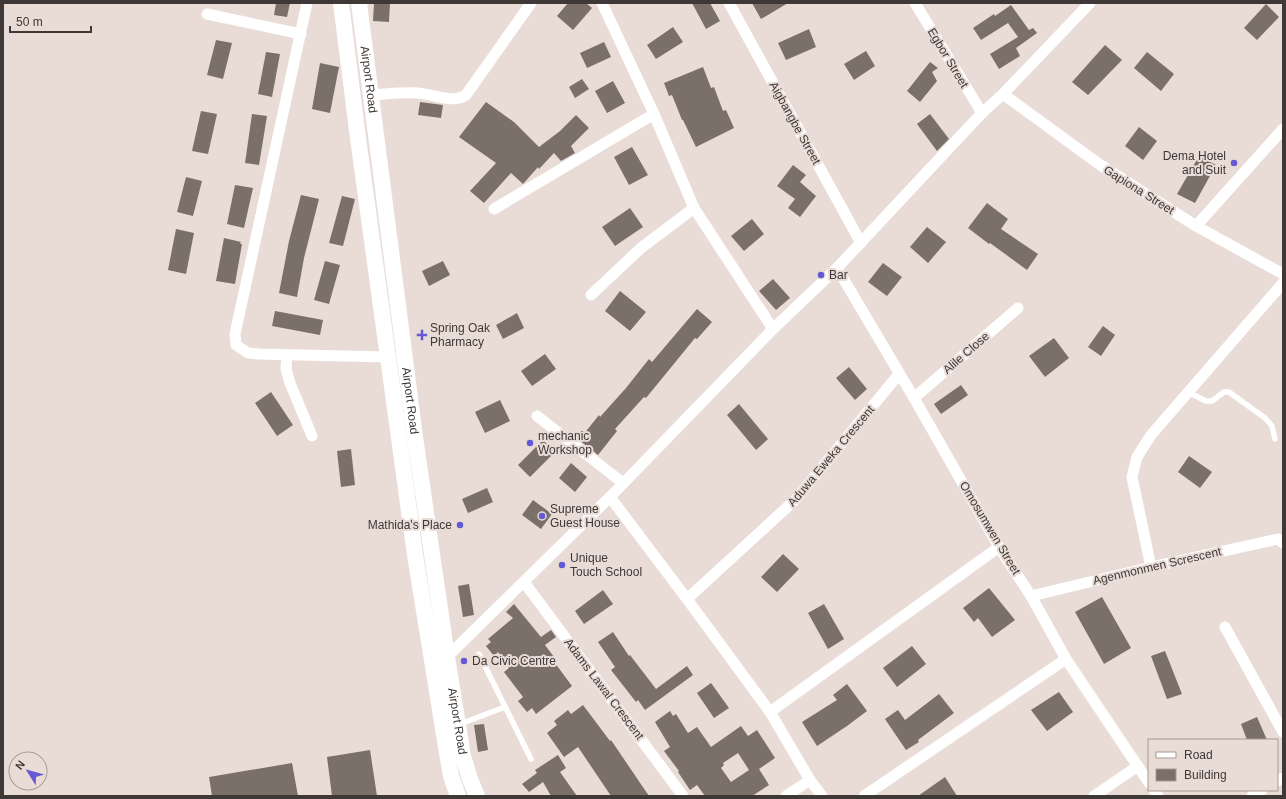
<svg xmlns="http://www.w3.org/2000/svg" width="1286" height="799" font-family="Helvetica,sans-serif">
  <rect width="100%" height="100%" fill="#e9dcd6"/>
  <!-- building -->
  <g fill="#7b6f6a" fill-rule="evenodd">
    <path d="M276,3H290L287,17L274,15Z"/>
    <path d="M374,3H390L389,22L373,21Z"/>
    <path d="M568,3H586L592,8L573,30L557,16Z"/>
    <path d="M692,3H710L720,21L706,29Z"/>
    <path d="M752,3H788L761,19Z"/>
    <path d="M1266,4L1279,17L1257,40L1244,28Z"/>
    <path d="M1011,5L1029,30L1033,28L1037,33L1016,48L1020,56L999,69L990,54L1018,37L1008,23L981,40L973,28L994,14L995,16Z"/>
    <path d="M673,27L683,42L656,59L647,45Z"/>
    <path d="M809,29L816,47L786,60L778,43Z"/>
    <path d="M216,40L232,43L223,79L207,75Z"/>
    <path d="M604,42L611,57L587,68L580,53Z"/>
    <path d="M1105,45L1122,60L1088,95L1072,82Z"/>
    <path d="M866,51L875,66L854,80L844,64Z"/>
    <path d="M266,52L280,54L272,97L258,94Z"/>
    <path d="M1147,52L1174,74L1161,91L1134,68Z"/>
    <path d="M930,62L938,68L932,72L937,81L920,102L907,91Z"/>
    <path d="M320,63L339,67L330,113L312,109Z"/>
    <path d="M703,67L711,88L714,87L723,111L726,110L734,128L696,147L683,120H682L672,95L669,96L664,83Z"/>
    <path d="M582,79L589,89L575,98L569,87Z"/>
    <path d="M613,81L625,103L607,113L595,91Z"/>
    <path d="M420,102L443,105L441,118L418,115Z"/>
    <path d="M486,102L514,122L539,147L560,131L576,115L589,128L571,146L575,153L561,161L554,153L539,169L538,167L523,184L511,173L484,203L470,191L496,163L459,137Z"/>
    <path d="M201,111L217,114L208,154L192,151Z"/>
    <path d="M252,114L267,116L259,165L245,163Z"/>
    <path d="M930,114L949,139L937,151L917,124Z"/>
    <path d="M1139,127L1157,141L1143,160L1125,146Z"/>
    <path d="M632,147L648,175L629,185L614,157Z"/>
    <path d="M1199,156L1216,165L1195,203L1177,194Z"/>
    <path d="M793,165L806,175L800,182L816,196L800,217L788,208L795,199L777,186Z"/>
    <path d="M186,177L202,181L193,216L177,212Z"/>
    <path d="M235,185L253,188L244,228L227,224Z"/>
    <path d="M301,195L319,199L304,258L297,297L279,293L289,241Z"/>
    <path d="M342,196L355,199L343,246L329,243Z"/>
    <path d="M987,203L1008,219L1001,229L1038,254L1027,270L990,243L989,244L968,228Z"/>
    <path d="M630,208L643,227L615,246L602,227Z"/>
    <path d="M752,219L764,234L744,251L731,236Z"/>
    <path d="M927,227L946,242L928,263L910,247Z"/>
    <path d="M176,229L194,233L186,274L168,270Z"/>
    <path d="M224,238L241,242L240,244H242L235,284L216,281Z"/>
    <path d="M325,261L340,265L329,304L314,300Z"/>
    <path d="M443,261L450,275L429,286L422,271Z"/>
    <path d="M883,263L902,277L887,296L868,282Z"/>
    <path d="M773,279L790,298L776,310L759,291Z"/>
    <path d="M620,291L646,312L630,331L605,311Z"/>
    <path d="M697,309L712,322L697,339L695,338L646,398L644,397L615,429L617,431L598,455L579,440L599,415L600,417L626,388L649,359L652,362Z"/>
    <path d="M275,311L323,320L320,335L272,326Z"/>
    <path d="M517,313L524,328L503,339L496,325Z"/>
    <path d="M1103,326L1115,335L1101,356L1088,347Z"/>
    <path d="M1054,338L1069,358L1045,377L1029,356Z"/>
    <path d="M545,354L556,369L532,386L521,371Z"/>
    <path d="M849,367L867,389L855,400L836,378Z"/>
    <path d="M961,385L968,395L941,414L934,404Z"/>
    <path d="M271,392L293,425L277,436L255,403Z"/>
    <path d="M500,400L510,421L485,433L475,412Z"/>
    <path d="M739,404L768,439L756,450L727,415Z"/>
    <path d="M543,440L555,452L530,477L518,465Z"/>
    <path d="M351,449L355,485L341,487L337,451Z"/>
    <path d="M1189,456L1212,472L1200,488L1178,472Z"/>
    <path d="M571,463L587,477L575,492L559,478Z"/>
    <path d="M487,488L493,502L468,513L462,499Z"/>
    <path d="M533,500L552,514L541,529L522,515Z"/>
    <path d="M783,554L799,569L777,592L761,577Z"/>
    <path d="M469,584L474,615L463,617L458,586Z"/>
    <path d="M989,588L1015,620L992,637L978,618L974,622L963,608Z"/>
    <path d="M603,590L613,604L584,624L575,611Z"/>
    <path d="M1102,597L1131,648L1104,664L1075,612Z"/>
    <path d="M514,604L541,637L551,630L556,637L545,645L554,657L552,659L572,686L536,714L532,708L527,712L518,701L523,697L504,672L509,668L498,652L494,656L486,646L491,642L488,639L513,618L506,612Z"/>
    <path d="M824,604L844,639L828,649L808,613Z"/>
    <path d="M613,632L629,656L630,655L656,689L687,666L693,675L645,710L638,700L636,702L611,670L615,667L598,642Z"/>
    <path d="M912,646L926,664L897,687L883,668Z"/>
    <path d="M1165,651L1182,694L1167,699L1151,656Z"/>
    <path d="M711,683L729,708L714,718L697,693Z"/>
    <path d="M847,684L867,711L847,726L817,746L802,722L837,700L833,695Z"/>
    <path d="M1059,692L1073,712L1047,731L1031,710Z"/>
    <path d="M939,694L954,713L918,740L919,742L906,750L885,719L898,710L905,720Z"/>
    <path d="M583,705L610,741L611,740L649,796H611L578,747L564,757L547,733L557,725L554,721L568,710L571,714Z"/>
    <path d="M670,711L673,716L676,714L688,733L697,727L711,747L741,726L748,736L757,730L775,758L759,769L769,785L752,796H705L697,785L690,790L678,772L679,771L664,751L670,747L655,722ZM738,753L749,770L731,782L721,768L724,765L723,763Z"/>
    <path d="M1257,717L1267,740H1247L1241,724Z"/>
    <path d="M484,724L488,750L478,752L474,725Z"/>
    <path d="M370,750L377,796H332L327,757Z"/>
    <path d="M558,755L566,768L560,772L577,796H551L543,782L529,792L522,784L537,773L535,770Z"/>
    <path d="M292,763L298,796H212L209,777Z"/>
    <path d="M945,777L957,796H918Z"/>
  </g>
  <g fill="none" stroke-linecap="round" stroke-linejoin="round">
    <!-- lane -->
    <g stroke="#fff" stroke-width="5.5">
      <path d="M1188,392L1206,401H1212L1224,392H1229L1265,418L1272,426L1275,439"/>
      <path d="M479,654L531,759"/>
      <path d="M460,724L505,707"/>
    </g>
    <!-- street -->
    <g stroke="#fff" stroke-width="11">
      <path d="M307,3L235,334L236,345L248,353L258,354L388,357"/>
      <path d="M602,3L654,114L694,208L773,329"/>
      <path d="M729,3L861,243"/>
      <path d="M915,3L982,113"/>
      <path d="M207,14L301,34"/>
      <path d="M1003,94L1099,164L1196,226L1283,274"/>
      <path d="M371,95C386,94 403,92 418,93C433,94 452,104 466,95L531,3"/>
      <path d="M494,209L654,114"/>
      <path d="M1196,226L1283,129"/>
      <path d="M837,268L914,398L999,547L1031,596L1066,659L1149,783"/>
      <path d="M591,295L641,248L694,208"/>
      <path d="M287,355L286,369L290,383L312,436"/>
      <path d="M914,398L1018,308"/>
      <path d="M537,416L623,483"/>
      <path d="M610,497L687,599L770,712L810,780L822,796"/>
      <path d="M1151,567L1132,477L1137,457L1151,435L1283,283"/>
      <path d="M524,582L683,796"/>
      <path d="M1031,596L1160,565L1278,539L1283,543"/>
      <path d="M687,599L796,499L899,374"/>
      <path d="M1225,627L1283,732"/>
      <path d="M447,657L610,497L773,329L837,268L982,113L1003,94L1090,3"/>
      <path d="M770,712L999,547"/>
      <path d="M1277,781L1283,778"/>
      <path d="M1154,790L1158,796"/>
      <path d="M786,796L810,780"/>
      <path d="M864,796L1066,659"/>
      <path d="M1094,796L1138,766"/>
      <path d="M1252,796L1262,790"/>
    </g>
    <!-- secondary -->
    <g stroke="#fff" stroke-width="16">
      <path d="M341,3L358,138L415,555L447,753L451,776L458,796"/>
      <path id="s1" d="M359,3L415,437L447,657L463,756L470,779L477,796"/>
    </g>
  </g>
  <!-- markers -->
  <g fill="#655ad3" stroke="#e9dcd6" stroke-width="1.5">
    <circle cx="1234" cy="163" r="4"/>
    <circle cx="821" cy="275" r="4"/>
    <path d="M420 329h4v4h4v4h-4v4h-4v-4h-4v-4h4z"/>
    <circle cx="530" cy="443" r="4"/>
    <circle cx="542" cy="516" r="4"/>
    <circle cx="460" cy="525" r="4"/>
    <circle cx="562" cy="565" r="4"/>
    <circle cx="464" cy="661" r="4"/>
  </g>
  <g text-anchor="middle" stroke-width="4" stroke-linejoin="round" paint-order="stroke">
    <!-- street labels -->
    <g font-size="12" fill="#3e3836" stroke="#e9dcd6">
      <text transform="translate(948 58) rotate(59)" y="4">Egbor Street</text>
      <text dy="4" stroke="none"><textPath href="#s1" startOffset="77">Airport Road</textPath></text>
      <text transform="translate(795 123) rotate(61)" y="4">Aigbangbe Street</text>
      <text transform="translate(1139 190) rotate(32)" y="4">Gapiona Street</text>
      <text transform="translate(966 353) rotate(-41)" y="4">Alile Close</text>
      <text dy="4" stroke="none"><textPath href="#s1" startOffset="401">Airport Road</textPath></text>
      <text transform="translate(831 456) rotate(-50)" y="4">Aduwa Eweka Crescent</text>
      <text transform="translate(990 528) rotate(59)" y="4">Omosumwen Street</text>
      <text transform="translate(1157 566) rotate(-13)" y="4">Agenmonmen Screscent</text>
      <text transform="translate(604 689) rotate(53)" y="4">Adams Lawal Crescent</text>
      <text dy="4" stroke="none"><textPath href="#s1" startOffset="725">Airport Road</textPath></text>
    </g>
    <!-- poi labels -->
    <g font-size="12" fill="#3e3836" stroke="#e9dcd6" text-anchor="start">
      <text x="1226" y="160" text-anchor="end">Dema Hotel<tspan x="1226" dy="14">and Suit</tspan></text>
      <text x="829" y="279">Bar</text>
      <text x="430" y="332">Spring Oak<tspan x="430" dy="14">Pharmacy</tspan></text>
      <text x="538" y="440">mechanic<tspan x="538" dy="14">Workshop</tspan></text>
      <text x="550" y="513">Supreme<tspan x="550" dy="14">Guest House</tspan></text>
      <text x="452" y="529" text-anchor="end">Mathida's Place</text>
      <text x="570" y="562">Unique<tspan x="570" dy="14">Touch School</tspan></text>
      <text x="472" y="665">Da Civic Centre</text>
    </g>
  </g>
  <!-- border -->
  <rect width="1286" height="799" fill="none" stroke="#3e3836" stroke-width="8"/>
  <!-- legend -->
  <rect x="1148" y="739" width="130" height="52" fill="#e9dcd6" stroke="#a59a96"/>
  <rect x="1156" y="752" width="20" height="6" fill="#ffffff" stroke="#a59a96"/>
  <text x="1184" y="759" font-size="12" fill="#3e3836">Road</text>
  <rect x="1156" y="769" width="20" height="12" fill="#7b6f6a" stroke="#a59a96"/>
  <text x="1184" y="779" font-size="12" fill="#3e3836">Building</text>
  <!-- north arrow -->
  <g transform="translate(28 771) rotate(307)"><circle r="19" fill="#e9dcd6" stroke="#a59a96"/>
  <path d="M0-3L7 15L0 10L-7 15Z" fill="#655ad3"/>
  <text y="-6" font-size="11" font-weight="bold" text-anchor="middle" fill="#3e3836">N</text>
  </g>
  <!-- scale -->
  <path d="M10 26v6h81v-6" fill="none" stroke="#3e3836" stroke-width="2"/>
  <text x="16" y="26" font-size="12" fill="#3e3836" stroke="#e9dcd6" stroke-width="3" paint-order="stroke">50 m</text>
</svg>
